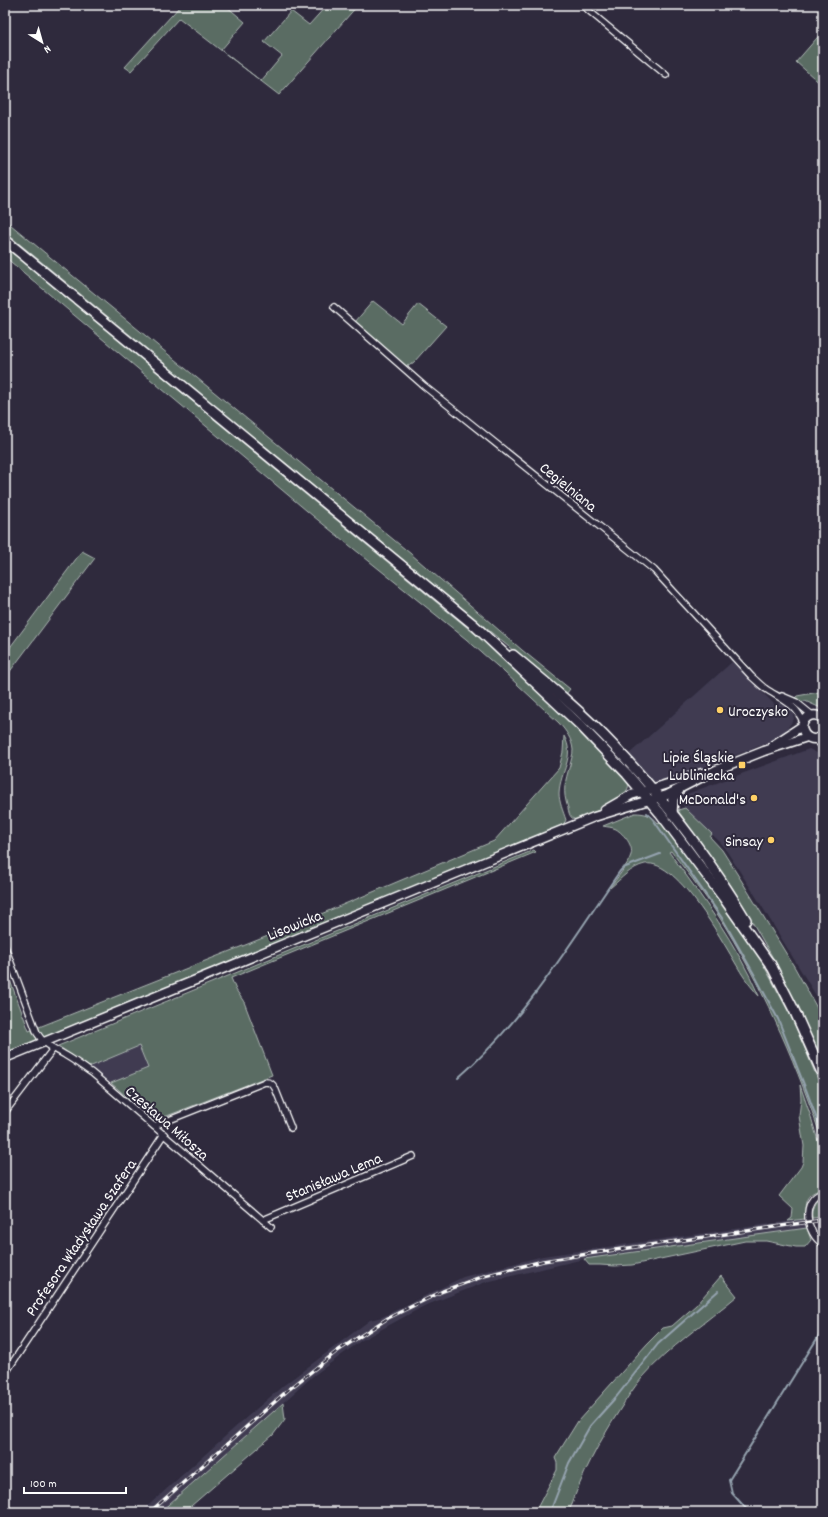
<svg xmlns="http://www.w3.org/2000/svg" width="828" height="1517" font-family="Dekko,sans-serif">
  <rect width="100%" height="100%" fill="#2f2a3d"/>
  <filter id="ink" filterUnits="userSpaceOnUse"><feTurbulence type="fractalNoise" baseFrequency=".025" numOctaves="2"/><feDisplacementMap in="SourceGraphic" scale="8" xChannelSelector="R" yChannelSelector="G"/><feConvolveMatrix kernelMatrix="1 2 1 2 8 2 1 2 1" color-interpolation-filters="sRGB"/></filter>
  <g filter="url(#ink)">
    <!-- built -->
    <g fill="#3f3b51">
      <path d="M732,662L774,704L779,703L789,709L793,714L794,719L786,730L787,732L769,742L688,774L662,781L653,782L646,776L628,755Z"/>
      <path d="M809,749L821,755L823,754V1007L755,895L722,844L685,808L682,804L681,799L684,795Z"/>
      <path d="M139,1046L148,1068L111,1083L89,1067Z"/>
      <path d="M805,1219L807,1228L584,1259L486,1282L424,1306L362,1340L313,1376L160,1512H141L240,1423L284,1385L370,1320L382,1317L463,1277L543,1256Z"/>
    </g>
    <!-- green -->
    <g fill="#5a6c64" stroke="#acb6b2">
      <path d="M181,5H225L245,22L221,50L261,81L282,56L264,42L291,11L309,25L327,5H358L279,95L179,18L131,71L125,67Z"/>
      <path d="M823,31V86L796,62Z"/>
      <path d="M5,220L411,554L522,650L570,689L566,694L5,232Z"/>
      <path d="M5,247L503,657L594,745L625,778C628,782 630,785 627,790C620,803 589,814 576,820C570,818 569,814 568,808C562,791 565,782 570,765C571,760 573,755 573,750C572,739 566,731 559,723L504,672L466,639L313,516L5,257Z"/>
      <path d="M373,301L402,324L418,304L446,326L414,362L410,365L406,366L355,322Z"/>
      <path d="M82,551L95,558L5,678V654Z"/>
      <path d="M823,688V709L805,701L802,702L795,698L797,696L819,692Z"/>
      <path d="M564,736C576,757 560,771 559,793C559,802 563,811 566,820L563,825L5,1053V967L29,1031L283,930L494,841L559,768L563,752Z"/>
      <path d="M685,808L712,834L710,837L722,850L741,880L795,968L823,1019V1064L773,958L732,887L679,812L678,810Z"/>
      <path d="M635,813C645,813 652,815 658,823L663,820L756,951L793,1020L823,1092V1144C799,1069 767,996 726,928C710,901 690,876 671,851L669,852C703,898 736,943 759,996C753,989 747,982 742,974C727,950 679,858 645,864C631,867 621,879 610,888C616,879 628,865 631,855C634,846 624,834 616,829C612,827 607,827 603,826Z"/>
      <path d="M534,850L536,852L231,978L236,990L244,1002L272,1075L154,1121L111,1083L148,1068L139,1046L89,1067L58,1046Z"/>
      <path d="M800,1085L811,1117L823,1158V1189C804,1194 805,1202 805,1219L788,1221L792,1218L793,1209L779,1196L801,1167L803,1162L804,1146L799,1116L801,1099Z"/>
      <path d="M823,1196V1217L812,1218C811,1209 814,1201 823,1196Z"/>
      <path d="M807,1228L811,1240L805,1247H796L766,1241H745L632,1265L615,1266L600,1265H589L584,1259Z"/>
      <path d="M721,1276L737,1296C706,1322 668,1348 642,1378C633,1388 626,1400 619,1411C599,1442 581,1476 569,1512H535L557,1470V1463L555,1458L578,1421L647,1344L663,1328L672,1326L696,1305Z"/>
      <path d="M283,1403L285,1419L273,1435L184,1512H160Z"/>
    </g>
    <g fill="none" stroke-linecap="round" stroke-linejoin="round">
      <!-- stream -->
      <g stroke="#95a3af" stroke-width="2">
        <path d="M647,813L652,818L722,918L754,974L778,1019L807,1092L823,1136"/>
        <path d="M458,1078C525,1020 570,943 620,871L623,868L660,854"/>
        <path d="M550,1512L569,1463L590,1426L617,1396L658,1344L718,1291"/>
        <path d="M749,1512L732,1493L729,1480L823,1329"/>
      </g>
      <defs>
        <g id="minor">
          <path d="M582,5L666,75"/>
          <path d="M334,307L424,386L654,570L752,677C757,681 761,686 766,689C781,699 796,704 803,722"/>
          <path d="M782,696L796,702L812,715"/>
          <path d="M815,739L823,747"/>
          <path d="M5,947L37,1033C44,1045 54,1048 65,1055C74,1060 83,1067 92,1073L271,1227"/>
          <path d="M5,1112L53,1049"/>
          <path d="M154,1126L265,1082C270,1082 272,1083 275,1088L291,1128"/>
          <path d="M823,1193C800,1199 806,1234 823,1244"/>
          <path d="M263,1220L413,1156"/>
          <path d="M5,1374L164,1134"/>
        </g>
        <g id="secondary">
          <path d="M605,810L631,795L642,792"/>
          <path d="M5,1058L594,817L649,800"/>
        </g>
        <g id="primary">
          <path d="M823,719C815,712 805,715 802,726C803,738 814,743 823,735"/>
          <path d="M773,745L802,726"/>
          <path d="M642,792L702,773"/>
          <path d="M653,799L667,795L716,770L764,751L807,737"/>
        </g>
        <g id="trunk">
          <path d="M5,240L474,625L580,725L627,774L660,813L723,897L772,967"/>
          <path d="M513,655C548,684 583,713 614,746C664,799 709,858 746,920"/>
          <path d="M672,814L673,798L679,790"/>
          <path d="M770,963L794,1010L823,1075"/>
        </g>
      </defs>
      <!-- minor casing -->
      <use href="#minor" stroke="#fff" stroke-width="8"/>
      <!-- secondary casing -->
      <use href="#secondary" stroke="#fff" stroke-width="11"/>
      <!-- primary casing -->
      <use href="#primary" stroke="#fff" stroke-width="11"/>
      <!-- trunk casing -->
      <use href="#trunk" stroke="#fff" stroke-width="12"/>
      <!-- minor -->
      <use href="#minor" stroke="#2f2a3d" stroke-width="5.5"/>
      <!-- secondary -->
      <use href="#secondary" stroke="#2f2a3d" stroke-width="8"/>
      <!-- primary -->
      <use href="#primary" stroke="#2f2a3d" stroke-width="8"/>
      <!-- trunk -->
      <use href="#trunk" stroke="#2f2a3d" stroke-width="9"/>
      <defs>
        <path id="rail" d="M150,1512L287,1391L336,1352L388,1318L443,1291L484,1276L543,1261L594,1253L823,1220"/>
      </defs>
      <!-- rail casing -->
      <use href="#rail" stroke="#fff" stroke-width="3.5"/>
      <!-- rail -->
      <use href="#rail" stroke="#2f2a3d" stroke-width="2" stroke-dasharray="6" stroke-linecap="butt"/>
    </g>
  </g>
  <!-- markers -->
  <g fill="#ffd166" stroke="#2f2a3d" stroke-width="1.5">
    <circle cx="720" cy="710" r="4"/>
    <rect x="738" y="761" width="8" height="8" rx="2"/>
    <circle cx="754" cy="798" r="4"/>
    <circle cx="771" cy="840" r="4"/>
  </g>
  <g text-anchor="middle" stroke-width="4" stroke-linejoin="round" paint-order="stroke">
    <!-- street labels -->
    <g font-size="16" fill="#fff" stroke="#2f2a3d">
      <text transform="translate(569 486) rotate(39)" y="6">Cegielniana</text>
      <text transform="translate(294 924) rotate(-22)" y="6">Lisowicka</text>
      <text transform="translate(168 1122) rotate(41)" y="6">Czesława Miłosza</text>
      <text transform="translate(333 1176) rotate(-23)" y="6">Stanisława Lema</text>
      <text transform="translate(80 1237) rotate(-56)" y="6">Profesora Władysława Szafera</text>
    </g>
    <!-- poi labels -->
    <g font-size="16" fill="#fff" stroke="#2f2a3d" text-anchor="end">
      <text x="728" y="716" text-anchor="start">Uroczysko</text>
      <text x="734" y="762">Lipie Śląskie<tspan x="734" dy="18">Lubliniecka</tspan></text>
      <text x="746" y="804">McDonald's</text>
      <text x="763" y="846">Sinsay</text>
    </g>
  </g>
  <!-- margin -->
  <rect width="828" height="1517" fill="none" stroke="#2f2a3d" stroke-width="20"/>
  <rect x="10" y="10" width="808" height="1497" fill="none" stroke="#fff" stroke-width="1.5" filter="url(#ink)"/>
  <!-- north arrow -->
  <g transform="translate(42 42) rotate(143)" stroke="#2f2a3d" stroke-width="3" paint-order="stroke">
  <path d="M0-3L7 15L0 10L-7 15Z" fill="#ffffff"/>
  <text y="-6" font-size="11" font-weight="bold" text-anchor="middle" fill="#ffffff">N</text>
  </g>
  <!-- scale -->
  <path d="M24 1487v6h102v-6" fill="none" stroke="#ffffff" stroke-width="2"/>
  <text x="30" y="1487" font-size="12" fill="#ffffff" stroke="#2f2a3d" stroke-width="3" paint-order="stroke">100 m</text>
</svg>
